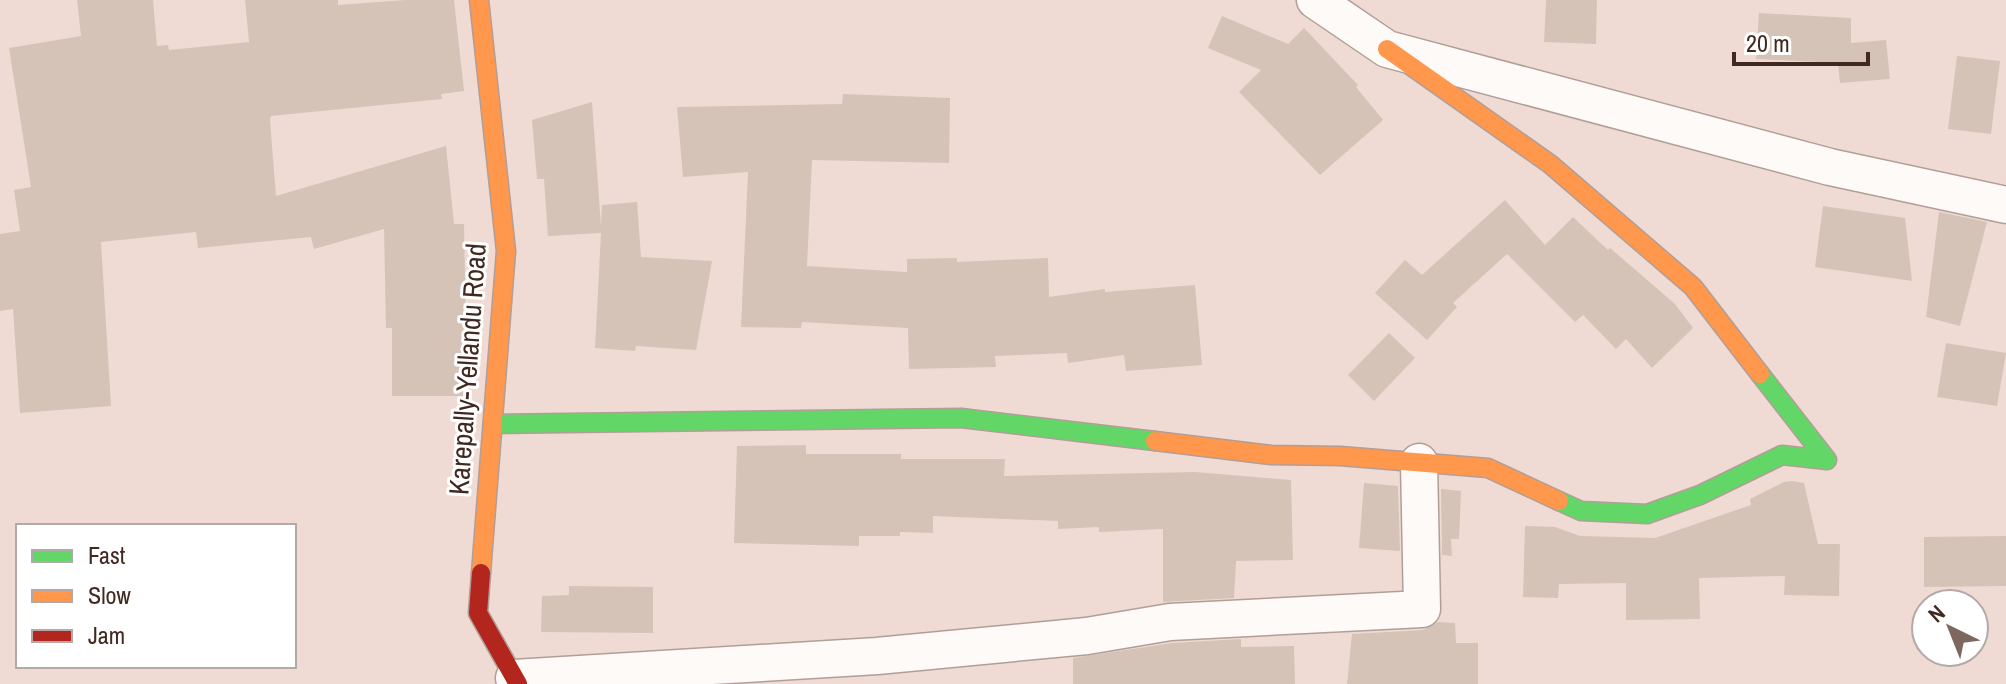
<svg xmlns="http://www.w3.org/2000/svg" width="2006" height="684" font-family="'Archivo Narrow',sans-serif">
  <rect width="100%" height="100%" fill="#efdbd3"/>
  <!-- building -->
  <g fill="#d6c3b7">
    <path d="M77,0H153L157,46L168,45L169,50L249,42L245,0H338V5L405,0H454L464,91L441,94L442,99L271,116L270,120L276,196L446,146L454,224H464L466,334H474L470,396H392V328H386L384,229L314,249L311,237L198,248L196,232L101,242L111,406L20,413L13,309L0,311V234L20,231L14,190L31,187L9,48L81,36Z"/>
    <path d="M1546,0H1597L1596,44L1544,42Z"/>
    <path d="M1759,13L1851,18V43L1886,40L1890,79L1840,83L1838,63L1756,59Z"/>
    <path d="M1222,16L1288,44L1304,28L1358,85L1356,87L1383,120L1320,175L1239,92L1261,70L1208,48Z"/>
    <path d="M1957,56L2000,61L1991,134L1948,129Z"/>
    <path d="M843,94L950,98L949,163L812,160L807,266L907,272V259L957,258V262L1048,258L1049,297L1105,289V292L1195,285L1202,365L1126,371L1124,355L1068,363L1067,353L995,356L996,367L909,369L908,328L802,322L801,328L741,327L748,172L683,177L677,107L842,104Z"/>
    <path d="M592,102L601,226L602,205L637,202L641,257L712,261L696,350L636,346L635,351L595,348L601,233L548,236L544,179H537L532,120Z"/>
    <path d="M1505,200L1545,245L1573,217L1608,250L1610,248L1675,304L1693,328L1652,368L1626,339L1616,349L1583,315L1575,322L1507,254L1453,303L1457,307L1427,340L1375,293L1405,260L1422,275Z"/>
    <path d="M1823,206L1905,218L1912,281L1815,267Z"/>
    <path d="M1939,212L1987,222L1960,326L1926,317Z"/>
    <path d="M1389,333L1415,358L1374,401L1348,375Z"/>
    <path d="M1946,343L2006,353L1997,406L1937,397Z"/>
    <path d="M806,445V454H901V459H1005L1004,476L1195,472L1291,480L1293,560L1236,561L1234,598L1163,602V529L1099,532V527L1058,529V521L933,516V533L900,532V536H859V546L734,543L737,446Z"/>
    <path d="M1792,481L1804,483L1818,544H1840L1839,596L1784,595L1785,576L1699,578L1700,619L1626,620V583L1559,584L1558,598L1523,597L1525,526L1555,527L1580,536L1655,538L1751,505L1750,499L1784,482Z"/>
    <path d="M1364,483L1398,486L1400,551L1359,548Z"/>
    <path d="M1441,489L1461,491L1459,539H1451L1452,556L1442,555Z"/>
    <path d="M2006,536V586L1924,587V537Z"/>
    <path d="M569,586L653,587V633L541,632L542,596L569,595Z"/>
    <path d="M1438,622L1455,623L1456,643H1478V684H1347L1352,634L1423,630Z"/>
    <path d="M1241,639V647L1294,646L1295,684H1073V658L1172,643Z"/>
  </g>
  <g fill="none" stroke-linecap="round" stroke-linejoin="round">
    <defs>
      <g id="street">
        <path d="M1315,0L1387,49L1830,167L2006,205"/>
        <path d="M514,678L877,656L1087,636L1170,622L1422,609L1419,462"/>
      </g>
      <g id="fast">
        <path d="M493,424L961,418L1155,441"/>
        <path d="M1559,501L1581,511L1647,514L1700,495L1782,455L1827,460L1760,374"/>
      </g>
      <g id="slow">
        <path d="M479,0L506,251L481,573"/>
        <path d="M1387,49L1550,164L1693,287L1760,374"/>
        <path d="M1155,441L1271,455L1340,456L1488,468L1559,501"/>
      </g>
      <path id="jam" d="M481,573L478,613L518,684"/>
    </defs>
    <!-- street casing -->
    <use href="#street" stroke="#b29e97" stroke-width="39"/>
    <!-- fast casing -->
    <use href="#fast" stroke="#b29e97" stroke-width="21"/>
    <!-- slow casing -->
    <use href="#slow" stroke="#b29e97" stroke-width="21"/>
    <!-- jam casing -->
    <use href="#jam" stroke="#b29e97" stroke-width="21"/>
    <!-- street -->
    <use href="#street" stroke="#fdfaf8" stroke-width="36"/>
    <!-- fast -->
    <use href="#fast" stroke="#63d668" stroke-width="18"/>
    <!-- slow -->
    <use href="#slow" stroke="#ff974d" stroke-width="18"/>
    <!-- jam -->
    <use href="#jam" stroke="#b3261e" stroke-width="18"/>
  </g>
  <g text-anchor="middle" stroke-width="6" stroke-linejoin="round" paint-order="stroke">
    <!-- street labels -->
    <g font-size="28" fill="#412921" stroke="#fff">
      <text transform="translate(467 369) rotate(-86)" y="10">Karepally-Yellandu Road</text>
    </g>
  </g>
  <!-- legend -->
  <rect x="16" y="524" width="280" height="144" fill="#ffffff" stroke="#b3a9a6" stroke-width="2"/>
  <rect x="32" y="550" width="40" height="12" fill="#63d668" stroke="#b3a9a6" stroke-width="2"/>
  <text x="88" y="564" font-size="24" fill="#412921">Fast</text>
  <rect x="32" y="590" width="40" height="12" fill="#ff974d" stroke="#b3a9a6" stroke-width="2"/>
  <text x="88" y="604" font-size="24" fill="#412921">Slow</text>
  <rect x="32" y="630" width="40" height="12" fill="#b3261e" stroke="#b3a9a6" stroke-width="2"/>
  <text x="88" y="644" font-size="24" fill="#412921">Jam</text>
  <!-- north arrow -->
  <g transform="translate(1950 628) rotate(317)"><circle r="38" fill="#ffffff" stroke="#b3a9a6" stroke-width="2"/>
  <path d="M0-6L14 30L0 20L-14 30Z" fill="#7e675f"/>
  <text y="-12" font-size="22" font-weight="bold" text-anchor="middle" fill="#412921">N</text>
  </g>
  <!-- scale -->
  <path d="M1734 52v12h134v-12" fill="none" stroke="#412921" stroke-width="4"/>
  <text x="1746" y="52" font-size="24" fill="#412921" stroke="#ffffff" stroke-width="6" paint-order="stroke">20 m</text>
</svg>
